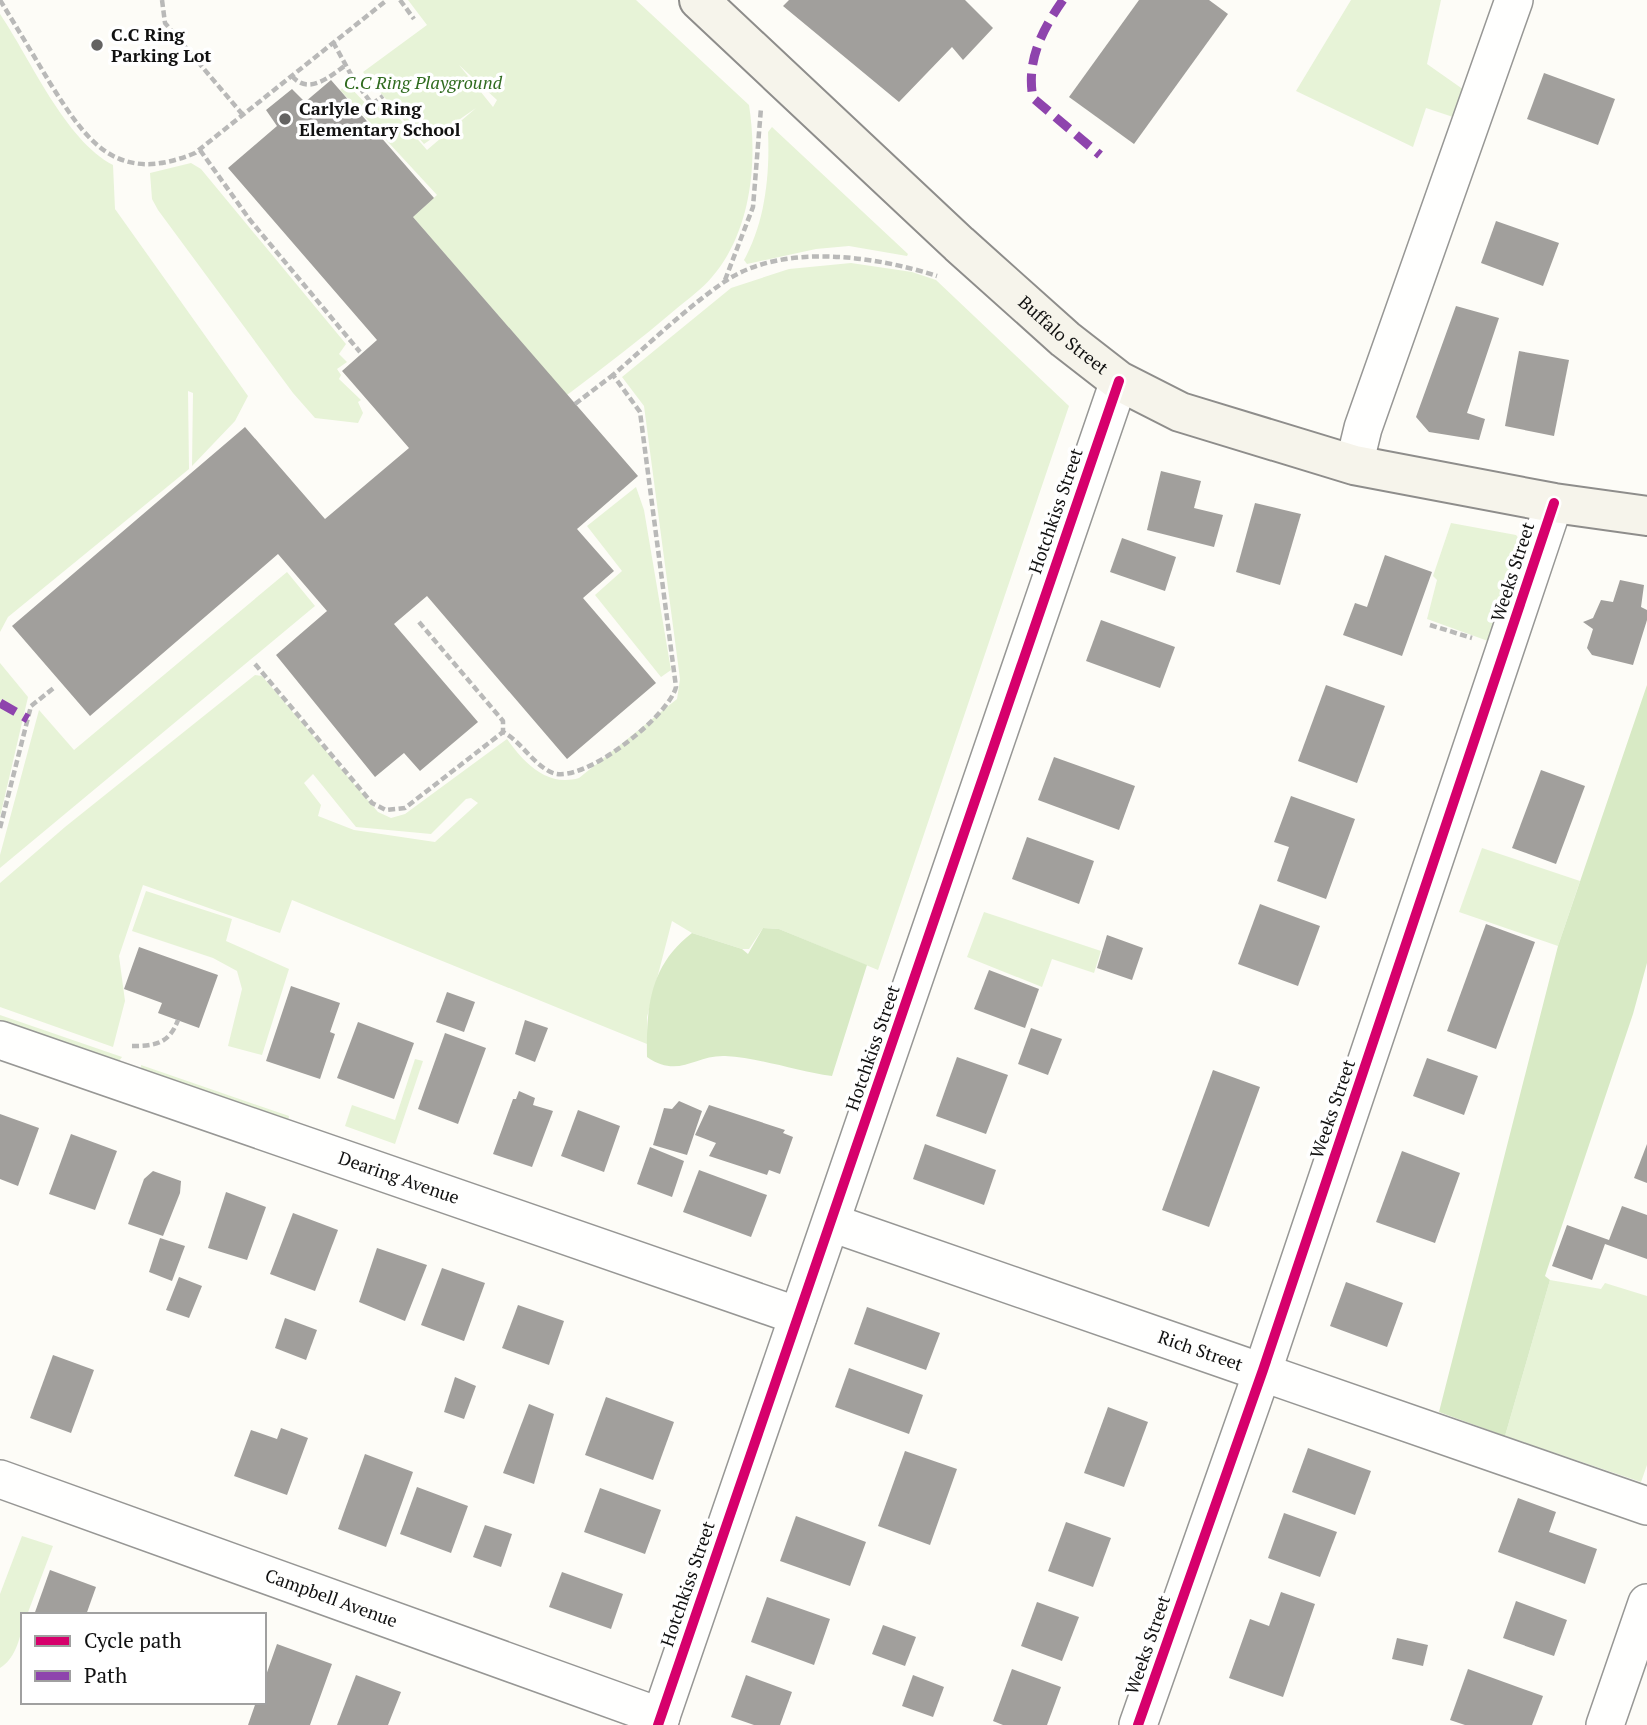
<svg xmlns="http://www.w3.org/2000/svg" width="1647" height="1725" font-family="'PT Serif',serif">
  <rect width="100%" height="100%" fill="#fdfcf7"/>
  <!-- green -->
  <g fill="#e7f3d7" fill-rule="evenodd">
    <path d="M408,0H636L749,105C758,162 751,232 712,277C702,289 688,299 676,309C641,339 604,367 567,395L413,217L437,195L340,90L347,84L372,110L385,102L427,150L476,108L424,144L363,72L427,25ZM459,65L497,100L493,107Z"/>
    <path d="M1351,0H1441L1427,64L1464,90L1456,118L1426,108L1413,147L1296,91Z"/>
    <path d="M0,14C31,60 65,140 113,165L115,209L248,396L235,421L192,466L193,393L188,391L189,469L8,617L0,632Z"/>
    <path d="M772,127L908,254L907,256L849,246L816,249L747,264L744,260C765,222 770,175 768,132Z"/>
    <path d="M191,163L201,169L346,344L339,354L347,362L337,369L341,375L339,379L361,400L358,402L363,413L358,423L315,418L293,393L158,210L152,199L150,173Z"/>
    <path d="M851,263L912,272L936,280L1069,406L878,970L779,929L763,928L749,949H742L692,933L672,921L647,1017V1044L292,900L280,933L143,885L119,956L125,1001L113,1047L0,1007V883L65,827L255,675L262,676L378,812L391,818L405,814L507,739C525,764 547,787 579,778L677,699L680,679L644,406L622,377L731,288L789,269ZM313,774L356,827L431,834L466,799L471,798L478,803L435,842L354,830L318,816L321,805L304,783Z"/>
    <path d="M636,487L644,510L671,670L661,677L595,595L622,571L587,526Z"/>
    <path d="M1451,523L1516,535L1520,540L1488,641L1427,619L1437,580L1433,576Z"/>
    <path d="M287,572L315,606L0,868V855L39,710L74,750Z"/>
    <path d="M0,663L28,697L0,817Z"/>
    <path d="M1482,848L1580,881L1558,946L1459,912Z"/>
    <path d="M146,891L232,919L226,941L289,969L262,1055L228,1046L242,989L237,971L213,958L132,931Z"/>
    <path d="M984,912L1101,951L1094,973L1052,959L1042,987L967,957Z"/>
    <path d="M0,1015L122,1057L115,1066L0,1027Z"/>
    <path d="M415,1059L423,1061L395,1144L345,1126L352,1105L395,1120Z"/>
    <path d="M141,1065L289,1116L288,1121L142,1076Z"/>
    <path d="M1550,1280L1601,1289L1605,1283L1647,1296V1465L1641,1482L1505,1436Z"/>
    <path d="M22,1536L53,1546L27,1615H23C23,1632 16,1659 0,1668V1594Z"/>
  </g>
  <!-- forest -->
  <g fill="#d8eac5">
    <path d="M1647,685V963L1633,1014L1545,1276L1550,1280L1505,1436L1439,1412L1558,946Z"/>
    <path d="M763,928L779,929L867,965L832,1076C796,1071 761,1058 725,1056C694,1055 679,1079 647,1057C646,1007 650,965 692,933L742,949L748,954Z"/>
  </g>
  <!-- building -->
  <g fill="#a19f9c">
    <path d="M789,0H965L993,28L963,60L952,47L899,102L783,6Z"/>
    <path d="M1139,0H1209L1228,14L1134,144L1069,97Z"/>
    <path d="M1544,73L1615,99L1598,145L1527,119Z"/>
    <path d="M331,80L434,198L413,217L638,476L577,529L614,571L583,598L656,683L567,759L427,596L394,624L478,722L420,771L404,753L375,777L276,655L327,611L278,554L90,716L12,626L245,427L325,519L409,448L342,371L377,340L228,168L277,126L266,110L292,89L305,102Z"/>
    <path d="M1496,221L1559,243L1543,286L1481,263Z"/>
    <path d="M1456,306L1499,318L1467,413L1485,419L1479,440L1429,432L1416,417Z"/>
    <path d="M1519,351L1569,360L1554,436L1505,426Z"/>
    <path d="M1161,471L1201,481L1194,508L1223,515L1214,547L1147,530Z"/>
    <path d="M1255,503L1301,514L1280,585L1236,572Z"/>
    <path d="M1122,538L1176,557L1165,591L1110,572Z"/>
    <path d="M1385,555L1432,572L1402,656L1343,635L1355,603L1367,607Z"/>
    <path d="M1620,580L1644,585L1641,607L1647,610V620L1633,665L1592,655L1587,648L1593,629L1583,622L1593,618L1601,600L1613,602Z"/>
    <path d="M1101,620L1175,647L1160,688L1086,661Z"/>
    <path d="M1326,685L1385,706L1357,783L1298,761Z"/>
    <path d="M1054,757L1135,786L1119,830L1038,800Z"/>
    <path d="M1541,770L1585,786L1556,864L1512,848Z"/>
    <path d="M1291,796L1355,819L1326,899L1277,881L1289,847L1274,842Z"/>
    <path d="M1027,837L1094,861L1079,904L1012,879Z"/>
    <path d="M1260,904L1320,926L1298,986L1238,964Z"/>
    <path d="M1486,924L1535,942L1496,1049L1447,1031Z"/>
    <path d="M1107,935L1143,948L1132,980L1097,968Z"/>
    <path d="M139,947L218,975L199,1028L158,1013L162,1003L124,989Z"/>
    <path d="M989,970L1039,989L1025,1028L974,1009Z"/>
    <path d="M291,986L340,1003L330,1032L335,1034L320,1079L266,1061Z"/>
    <path d="M447,992L475,1002L464,1032L436,1022Z"/>
    <path d="M525,1020L548,1028L535,1062L515,1054Z"/>
    <path d="M358,1022L414,1043L394,1099L337,1078Z"/>
    <path d="M1031,1028L1062,1039L1048,1075L1018,1064Z"/>
    <path d="M445,1033L486,1048L458,1124L418,1109Z"/>
    <path d="M957,1057L1008,1075L986,1134L936,1116Z"/>
    <path d="M1427,1058L1478,1076L1464,1115L1413,1096Z"/>
    <path d="M1213,1070L1260,1087L1209,1227L1162,1210Z"/>
    <path d="M519,1091L535,1098L533,1105L553,1111L532,1167L493,1154L513,1099H516Z"/>
    <path d="M679,1101L702,1111L687,1155L653,1145L664,1108L672,1109Z"/>
    <path d="M709,1105L785,1130L783,1133L793,1137L780,1174L769,1170L767,1175L709,1156L716,1143L695,1135Z"/>
    <path d="M578,1110L620,1126L604,1172L561,1156Z"/>
    <path d="M0,1114L39,1128L18,1186L0,1179Z"/>
    <path d="M71,1134L117,1151L95,1210L49,1194Z"/>
    <path d="M925,1144L996,1170L984,1205L913,1179Z"/>
    <path d="M1647,1144V1183L1634,1178Z"/>
    <path d="M650,1147L684,1161L672,1197L637,1184Z"/>
    <path d="M1402,1151L1460,1173L1435,1243L1376,1222Z"/>
    <path d="M699,1170L767,1195L751,1237L683,1212Z"/>
    <path d="M153,1171L181,1181L180,1193L163,1236L128,1224L144,1179Z"/>
    <path d="M226,1192L266,1207L247,1260L208,1248Z"/>
    <path d="M1622,1206L1647,1215V1259L1605,1244L1592,1280L1552,1266L1567,1225L1609,1240Z"/>
    <path d="M293,1213L338,1230L315,1291L270,1274Z"/>
    <path d="M160,1238L185,1246L172,1281L149,1272Z"/>
    <path d="M377,1248L427,1265L405,1321L359,1302Z"/>
    <path d="M442,1268L485,1283L464,1341L421,1325Z"/>
    <path d="M179,1277L202,1286L189,1318L166,1310Z"/>
    <path d="M1346,1282L1403,1303L1387,1347L1330,1326Z"/>
    <path d="M518,1305L564,1321L549,1365L502,1348Z"/>
    <path d="M867,1307L940,1333L926,1370L854,1344Z"/>
    <path d="M285,1318L317,1330L306,1360L275,1348Z"/>
    <path d="M53,1355L94,1370L71,1433L30,1418Z"/>
    <path d="M849,1368L923,1395L909,1434L835,1407Z"/>
    <path d="M455,1377L476,1386L464,1419L444,1412Z"/>
    <path d="M606,1397L674,1422L653,1480L585,1455Z"/>
    <path d="M529,1404L554,1414L534,1484L503,1473Z"/>
    <path d="M1108,1407L1148,1422L1124,1487L1084,1473Z"/>
    <path d="M281,1428L308,1438L287,1495L234,1476L251,1430L277,1439Z"/>
    <path d="M1308,1448L1371,1471L1355,1515L1292,1492Z"/>
    <path d="M905,1451L957,1469L930,1545L878,1526Z"/>
    <path d="M365,1454L413,1472L386,1547L338,1529Z"/>
    <path d="M417,1487L468,1506L451,1553L400,1534Z"/>
    <path d="M600,1488L661,1510L645,1554L584,1532Z"/>
    <path d="M1518,1498L1556,1512L1549,1532L1597,1549L1585,1584L1498,1552Z"/>
    <path d="M1284,1513L1337,1532L1320,1577L1268,1558Z"/>
    <path d="M796,1516L866,1542L850,1586L780,1561Z"/>
    <path d="M1066,1522L1111,1538L1093,1587L1048,1571Z"/>
    <path d="M485,1525L512,1534L501,1567L473,1557Z"/>
    <path d="M50,1570L96,1587L86,1615H34Z"/>
    <path d="M562,1572L623,1594L611,1629L549,1607Z"/>
    <path d="M1281,1592L1315,1604L1283,1697L1229,1678L1250,1619L1269,1626Z"/>
    <path d="M767,1597L830,1619L814,1665L751,1642Z"/>
    <path d="M1516,1601L1567,1620L1554,1656L1503,1638Z"/>
    <path d="M1037,1602L1079,1617L1062,1661L1021,1646Z"/>
    <path d="M883,1625L916,1637L905,1666L872,1654Z"/>
    <path d="M1397,1638L1428,1645L1423,1666L1392,1659Z"/>
    <path d="M277,1644L332,1664L310,1725H248L256,1702H264V1681Z"/>
    <path d="M1012,1669L1061,1687L1047,1725H1003L993,1721Z"/>
    <path d="M1468,1669L1543,1696L1532,1725H1465L1450,1720Z"/>
    <path d="M356,1675L401,1692L388,1725H337Z"/>
    <path d="M746,1675L792,1692L780,1725H754L731,1717Z"/>
    <path d="M913,1675L944,1687L933,1717L902,1706Z"/>
  </g>
  <g fill="none" stroke-linecap="round" stroke-linejoin="round">
    <defs>
      <g id="street">
        <path d="M1354,465L1363,428L1514,0"/>
        <path id="s1" d="M0,1040L798,1316"/>
        <path id="s2" d="M832,1223L1647,1506"/>
        <path id="s3" d="M0,1479L661,1717"/>
        <path d="M658,1725L1119,381"/>
        <path d="M1138,1725L1263,1370L1554,503"/>
        <path d="M1605,1725L1647,1603"/>
      </g>
      <g id="secondary">
        <path id="s4" d="M699,0L959,244L1065,339L1119,381L1180,412L1354,465L1554,503L1647,516"/>
      </g>
    </defs>
    <!-- street casing -->
    <use href="#street" stroke="#979795" stroke-width="40"/>
    <!-- secondary casing -->
    <use href="#secondary" stroke="#8e8d8b" stroke-width="42"/>
    <!-- path -->
    <g stroke="#b9b9b8" stroke-width="4.5" stroke-dasharray="7 3.5" stroke-linecap="butt">
      <path d="M0,0C17,28 34,56 50,83C88,144 118,185 195,153L387,0"/>
      <path d="M162,0L165,23L243,115"/>
      <path d="M400,0L414,19"/>
      <path d="M333,42L354,80L372,104L383,96"/>
      <path d="M292,76C309,96 330,76 346,65"/>
      <path d="M200,150L250,220L360,352"/>
      <path d="M725,280L753,207L761,108"/>
      <path d="M575,404L613,375"/>
      <path d="M419,622L503,721V732"/>
      <path d="M1430,625L1472,638"/>
      <path d="M255,664L372,803L386,810L405,808L503,732C522,742 533,765 553,773C584,784 669,716 676,687L640,412L613,375C649,344 685,309 724,282C782,242 875,256 937,276"/>
      <path d="M0,828L31,706L55,687"/>
      <path d="M132,1046C155,1046 169,1044 178,1020"/>
    </g>
    <!-- street -->
    <use href="#street" stroke="#fffffe" stroke-width="37"/>
    <!-- secondary -->
    <use href="#secondary" stroke="#f6f4eb" stroke-width="38"/>
    <!-- quiet -->
    <g stroke="#8e44ad" stroke-width="9" stroke-dasharray="18 9" stroke-linecap="butt">
      <path d="M1063,0C1042,30 1026,61 1033,98L1100,155"/>
      <path d="M0,703L28,719"/>
    </g>
    <defs>
      <g id="cycleway">
        <path d="M658,1725L1119,381"/>
        <path d="M1138,1725L1263,1370L1554,503"/>
      </g>
    </defs>
    <!-- cycleway casing -->
    <use href="#cycleway" stroke="#fff" stroke-width="15"/>
    <!-- cycleway -->
    <use href="#cycleway" stroke="#d6006c" stroke-width="10"/>
  </g>
  <!-- markers -->
  <g fill="#646362" stroke="#fff" stroke-width="2.5">
    <circle cx="97" cy="45" r="7"/>
    <circle cx="285" cy="119" r="7"/>
  </g>
  <g text-anchor="middle" stroke-width="7" stroke-linejoin="round" paint-order="stroke">
    <!-- poi labels -->
    <g font-size="18" font-weight="bold" fill="#111" stroke="#fff" text-anchor="start">
      <text x="111" y="41">C.C Ring<tspan x="111" dy="21">Parking Lot</tspan></text>
      <text x="299" y="115">Carlyle C Ring<tspan x="299" dy="21">Elementary School</tspan></text>
    </g>
    <!-- park labels -->
    <g font-size="18" font-style="italic" fill="#2f6b1f" stroke="#fff">
      <text x="423" y="89">C.C Ring Playground</text>
    </g>
    <!-- street labels -->
    <g font-size="18" fill="#111" stroke="#fff">
      <text dy="6" stroke="none"><textPath href="#s4" startOffset="495">Buffalo Street</textPath></text>
      <text transform="translate(1056 511) rotate(-71)" y="6">Hotchkiss Street</text>
      <text transform="translate(1513 572) rotate(-72)" y="6">Weeks Street</text>
      <text transform="translate(873 1048) rotate(-71)" y="6">Hotchkiss Street</text>
      <text transform="translate(1333 1109) rotate(-71)" y="6">Weeks Street</text>
      <text dy="6" stroke="none"><textPath href="#s1" startOffset="422">Dearing Avenue</textPath></text>
      <text dy="6" stroke="none"><textPath href="#s2" startOffset="390">Rich Street</textPath></text>
      <text transform="translate(688 1584) rotate(-71)" y="6">Hotchkiss Street</text>
      <text dy="6" stroke="none"><textPath href="#s3" startOffset="352">Campbell Avenue</textPath></text>
      <text transform="translate(1148 1645) rotate(-71)" y="6">Weeks Street</text>
    </g>
  </g>
  <!-- legend -->
  <rect x="21" y="1613" width="245" height="91" fill="#ffffff" stroke="#a0a0a0" stroke-width="2"/>
  <rect x="35" y="1636" width="35" height="10" fill="#d6006c" stroke="#a0a0a0" stroke-width="2"/>
  <text x="84" y="1648" font-size="21" fill="#111111">Cycle path</text>
  <rect x="35" y="1671" width="35" height="10" fill="#8e44ad" stroke="#a0a0a0" stroke-width="2"/>
  <text x="84" y="1683" font-size="21" fill="#111111">Path</text>
</svg>
